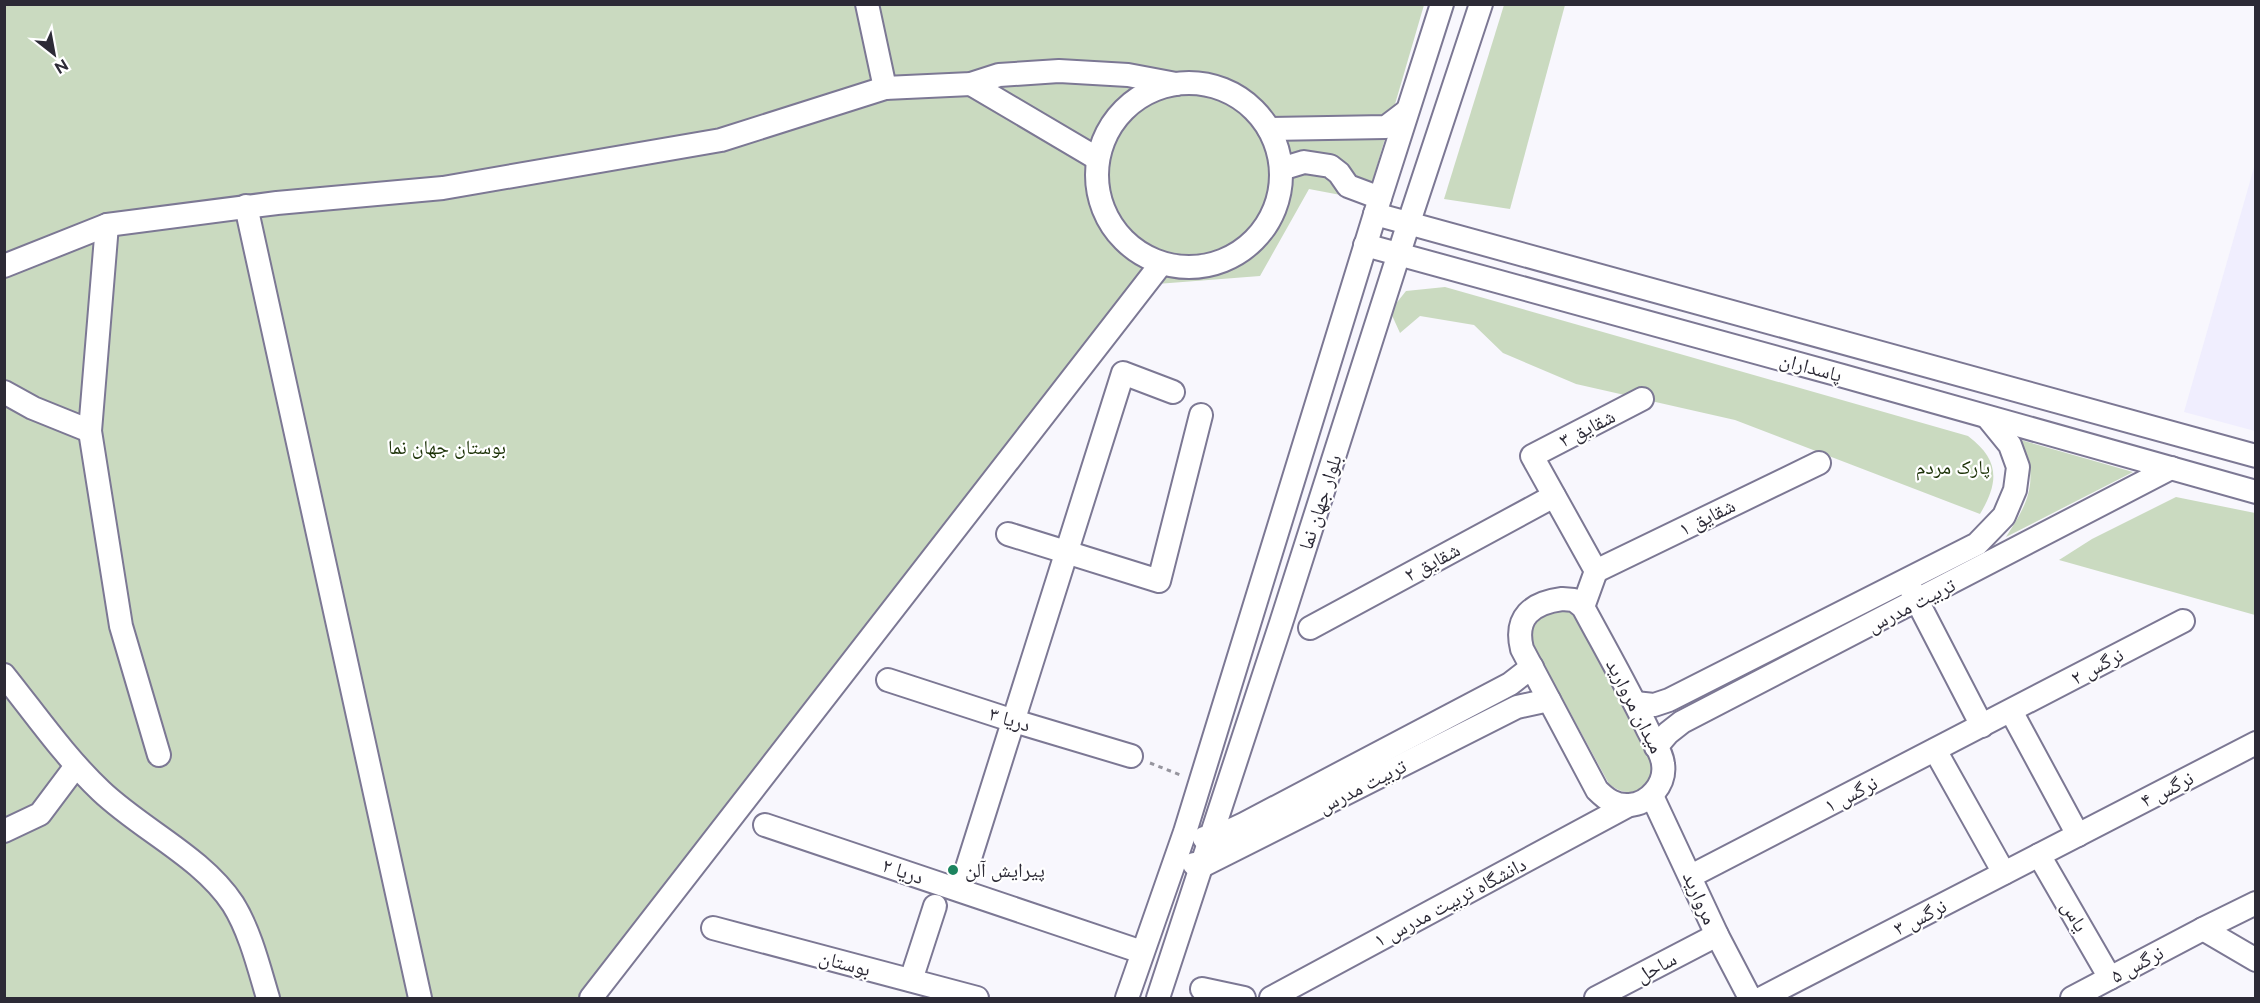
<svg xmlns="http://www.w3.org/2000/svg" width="2260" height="1003" font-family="Raleway,'Noto Naskh Arabic',sans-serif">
  <rect width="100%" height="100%" fill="#f8f7fd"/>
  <!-- built -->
  <path fill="#f0eefe" d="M2255,164L2256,431H2255L2184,412Z"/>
  <!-- green -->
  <g fill="#cadac0">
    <path d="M5,5H1424L1367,200L1309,189L1260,276L1131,286L910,567L584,998H5Z"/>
    <path d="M1504,5H1565L1510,209L1444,199Z"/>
    <path d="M1445,287L1968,436C2000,460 1999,482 1980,514L1735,420L1576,384L1503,353L1474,325L1420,316L1400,333L1390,311L1406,291Z"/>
    <path d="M2021,440L2133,472L2006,537C2028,503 2040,481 2021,440Z"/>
    <path d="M2176,497L2255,513V615L2059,560L2092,539Z"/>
    <path d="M1564,610L1572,612L1578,618L1652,761C1654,788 1631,802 1609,784L1533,644C1528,622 1545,612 1564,610Z"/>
  </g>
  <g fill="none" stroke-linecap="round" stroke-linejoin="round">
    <defs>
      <g id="minor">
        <path d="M867,4L885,88"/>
        <circle cx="1189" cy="175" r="92"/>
        <path d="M971,84L1098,159"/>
        <path d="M1269,129L1386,127L1407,111"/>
        <path d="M1281,169L1304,162L1330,166L1339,173L1348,186L1380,198"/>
        <path d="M246,206L420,998"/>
        <path d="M1375,214L2256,456"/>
        <path d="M107,225L90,431L121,626L159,755"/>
        <path d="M1365,245L1843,376L2256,492"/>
        <path d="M4,266L107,225L277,203L443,188L721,140L885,88L971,84L999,75L1059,71L1128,75L1176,84"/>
        <path d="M4,392L33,408L90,431"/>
        <path d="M1008,534L1159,581L1201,415"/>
        <path d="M1596,571L1819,463"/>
        <path d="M1911,589L1982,726"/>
        <path d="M1562,599L1574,600L1583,607C1605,648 1628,688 1648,730C1653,740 1662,753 1663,764C1666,784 1649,804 1629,805C1615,806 1606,799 1597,790L1522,649C1514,617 1532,603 1562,599Z"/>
        <path d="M1583,607L1596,571L1532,456L1642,399"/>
        <path d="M1310,628L1554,496"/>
        <path d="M4,675C36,715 65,757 101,791C142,830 202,857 233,904C250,931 259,968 268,998"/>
        <path d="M888,680L1014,721L1131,756"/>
        <path d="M1635,703L1654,705L1669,700L1977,544L2004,516L2015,490L2018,467L2010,445L1988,418"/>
        <path d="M2011,711L2078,835"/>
        <path d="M1656,747L1668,733L1682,722L2171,468"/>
        <path d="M1935,750L2004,873"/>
        <path d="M1652,796L1717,935L1750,998"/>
        <path d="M765,825L1142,952"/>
        <path d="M4,831L40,814L76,766"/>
        <path d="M1204,838L1210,840L1244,824L1510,684L1532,667"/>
        <path d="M2039,855L2110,978"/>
        <path d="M1194,864L1202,866L1517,707L1549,700"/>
        <path d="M1691,876L2183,621"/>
        <path d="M960,890L1123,373L1173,392"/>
        <path d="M2256,903L2203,929L2256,960"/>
        <path d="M713,928L977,998"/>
        <path d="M911,980L935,906"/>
        <path d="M1202,989L1244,998"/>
        <path d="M591,998L1161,264"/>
        <path d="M1127,998L1185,832L1380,198L1442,4"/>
        <path d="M1158,998L1281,623L1409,222L1481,4"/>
        <path d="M1271,998L1629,805"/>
        <path d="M1596,998L1717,935"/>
        <path d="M1762,998L2256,743"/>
        <path d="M2072,998L2203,929"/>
      </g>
    </defs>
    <!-- minor casing -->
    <use href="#minor" stroke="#7c7894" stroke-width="26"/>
    <!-- path -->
    <path stroke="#96959e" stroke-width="3" stroke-dasharray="4.5 4.5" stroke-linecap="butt" d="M1150,763L1183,776"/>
    <!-- minor -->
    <use href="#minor" stroke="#fff" stroke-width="22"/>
  </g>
  <!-- markers -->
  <circle fill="#1c845f" stroke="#fff" stroke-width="2" cx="953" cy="870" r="6"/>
  <g text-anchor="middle" stroke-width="4.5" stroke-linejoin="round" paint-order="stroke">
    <!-- street labels -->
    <g font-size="20" fill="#2c2a36" stroke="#fff">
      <text transform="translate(1811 367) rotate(15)" y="7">پاسداران</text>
      <text transform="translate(1587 428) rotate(-27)" y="7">شقایق ۳</text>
      <text transform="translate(1320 502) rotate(-72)" y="7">بلوار جهان نما</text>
      <text transform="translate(1707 517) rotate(-26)" y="7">شقایق ۱</text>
      <text transform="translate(1432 562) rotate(-28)" y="7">شقایق ۲</text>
      <text transform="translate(1911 605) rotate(-27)" y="7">تربیت مدرس</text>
      <text transform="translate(2097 666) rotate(-28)" y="7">نرگس ۲</text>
      <text transform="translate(1635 706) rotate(63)" y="7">میدان مروارید</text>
      <text transform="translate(1010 719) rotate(17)" y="7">دریا ۳</text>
      <text transform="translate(1362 786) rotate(-27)" y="7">تربیت مدرس</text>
      <text transform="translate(2167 789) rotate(-27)" y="7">نرگس ۴</text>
      <text transform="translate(1851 794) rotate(-27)" y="7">نرگس ۱</text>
      <text transform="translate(903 871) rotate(19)" y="7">دریا ۲</text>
      <text transform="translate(1700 898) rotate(66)" y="7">مروارید</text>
      <text transform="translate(1450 902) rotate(-28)" y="7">۱ دانشگاه تربیت مدرس</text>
      <text transform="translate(2075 916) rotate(60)" y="7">یاس</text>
      <text transform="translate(1920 917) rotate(-27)" y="7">نرگس ۳</text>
      <text transform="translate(845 963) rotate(15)" y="7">بوستان</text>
      <text transform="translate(2137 964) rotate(-28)" y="7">۵ نرگس</text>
      <text transform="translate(1656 967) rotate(-28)" y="7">ساحل</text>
    </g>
    <!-- park labels -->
    <g font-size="20" fill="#1c3207" stroke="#fff">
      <text x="447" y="454">بوستان جهان نما</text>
      <text x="1953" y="474">پارک مردم</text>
    </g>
    <!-- poi labels -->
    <g font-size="20" fill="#2c2a36" stroke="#fff" text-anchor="start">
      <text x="965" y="877">پیرایش آلن</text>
    </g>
  </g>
  <!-- border -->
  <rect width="2260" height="1003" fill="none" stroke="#2c2a36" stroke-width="12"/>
  <!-- north arrow -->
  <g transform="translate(54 54) rotate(149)" stroke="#ffffff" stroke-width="4.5" paint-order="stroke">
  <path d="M0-4.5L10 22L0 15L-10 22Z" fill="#2c2a36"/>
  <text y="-9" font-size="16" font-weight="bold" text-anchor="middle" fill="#2c2a36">N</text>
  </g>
</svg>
